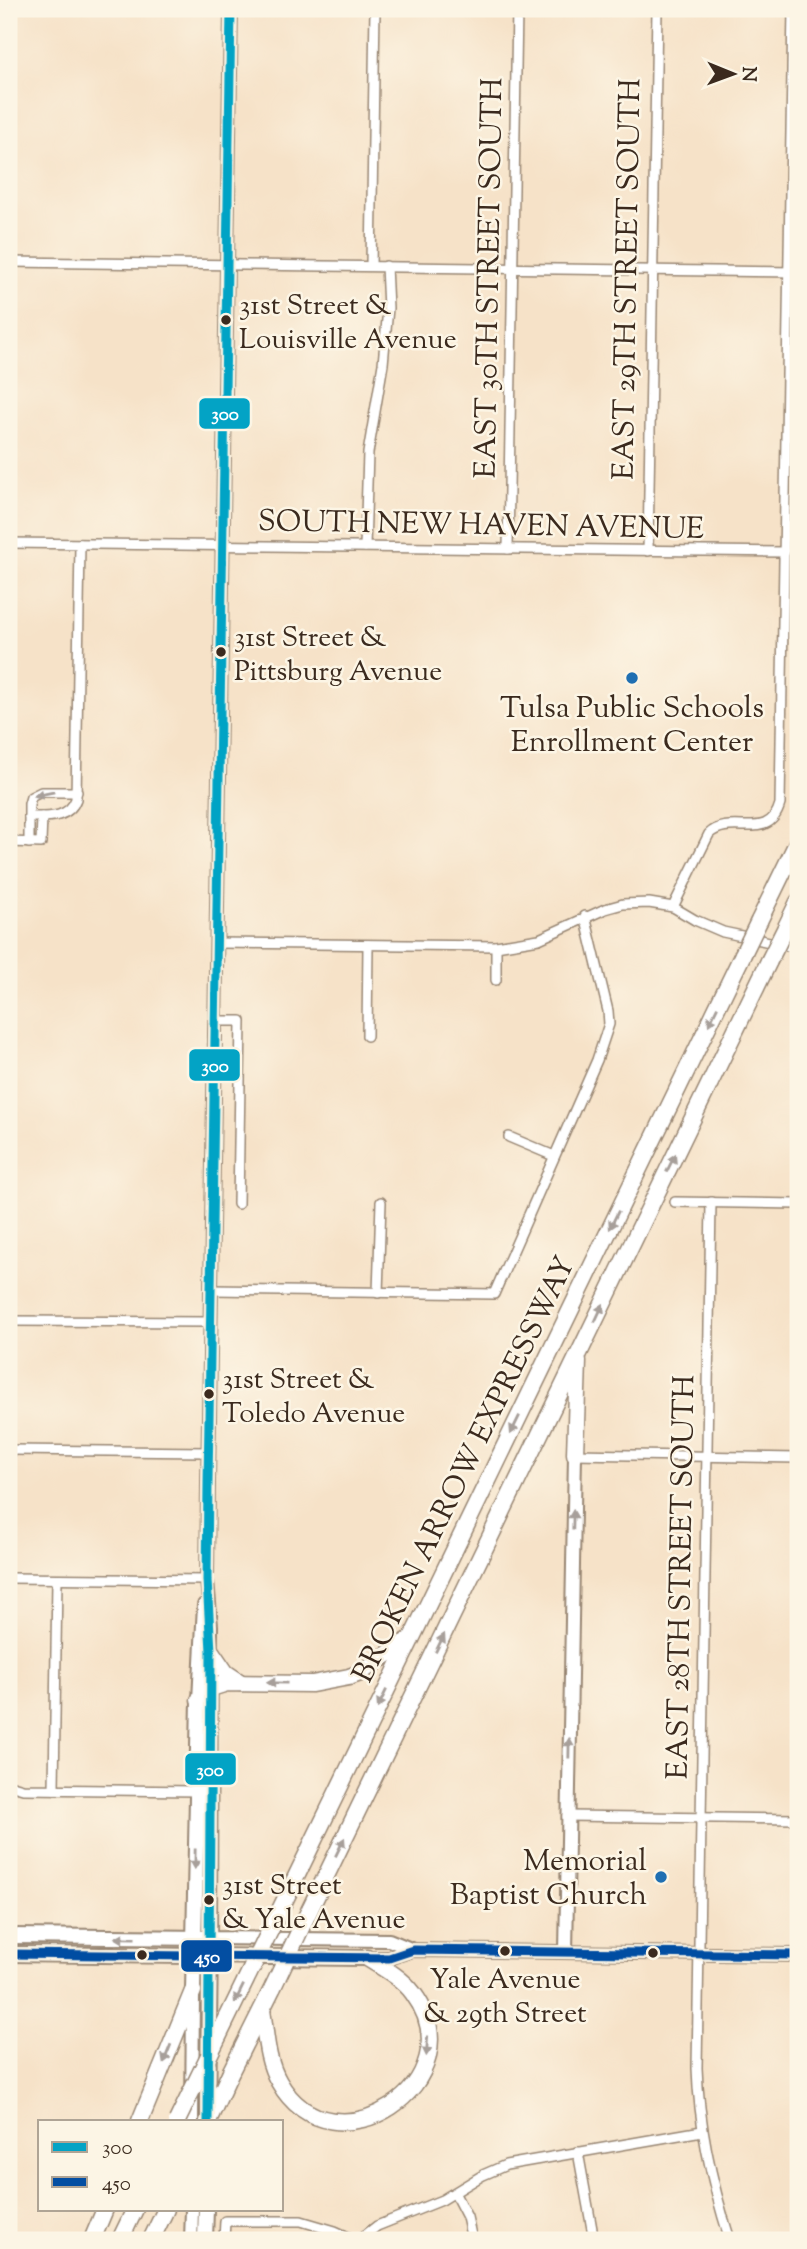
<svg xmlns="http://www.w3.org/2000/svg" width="807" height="2249" font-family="'Sorts Mill Goudy',serif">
  <rect width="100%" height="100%" fill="#fcf5e5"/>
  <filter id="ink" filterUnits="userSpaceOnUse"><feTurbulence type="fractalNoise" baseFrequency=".0143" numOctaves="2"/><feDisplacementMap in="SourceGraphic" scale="14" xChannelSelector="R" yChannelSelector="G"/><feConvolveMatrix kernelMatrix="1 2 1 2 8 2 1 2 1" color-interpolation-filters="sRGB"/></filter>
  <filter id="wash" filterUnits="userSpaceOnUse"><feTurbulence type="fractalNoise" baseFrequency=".00686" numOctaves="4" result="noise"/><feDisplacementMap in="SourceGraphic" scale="28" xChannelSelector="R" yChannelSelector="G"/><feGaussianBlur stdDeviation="1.57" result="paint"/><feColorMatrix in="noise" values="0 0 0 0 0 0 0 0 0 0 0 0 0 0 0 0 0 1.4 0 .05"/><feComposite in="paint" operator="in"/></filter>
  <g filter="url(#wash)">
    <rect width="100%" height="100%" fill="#f6e2c8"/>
  </g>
  <g filter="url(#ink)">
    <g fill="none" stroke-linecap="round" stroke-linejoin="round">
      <defs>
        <g id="street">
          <path d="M9,262L798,272"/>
          <path d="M371,266L375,9"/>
          <path d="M9,543L785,552"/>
          <path d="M365,547L368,453L383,364L388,308L386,266"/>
          <path d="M508,549L517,9"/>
          <path d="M648,551L657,9"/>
          <path d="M29,817C47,817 69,819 76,799L80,544"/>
          <path d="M9,842L41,843L42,817"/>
          <path d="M29,843V804L31,797L41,792H77"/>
          <path d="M673,907L709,834C731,813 769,844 780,804L793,9"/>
          <path d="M217,943L496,946L539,939L605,909L623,904L649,903L673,907L695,920L723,932L798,948"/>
          <path d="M496,980V946"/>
          <path d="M216,1021H241L238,1204"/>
          <path d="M367,1036L368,945"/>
          <path d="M509,1137L554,1156"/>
          <path d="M675,1202L798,1204"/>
          <path d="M711,1202L697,2068C699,2128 712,2184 730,2240"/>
          <path d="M212,1290L494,1294L597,1060L609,1024L608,1011L585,916"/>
          <path d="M378,1293L381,1202"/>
          <path d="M9,1321L211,1322"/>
          <path d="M9,1450L208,1452"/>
          <path d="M575,1454L798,1458"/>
          <path d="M9,1578L207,1580"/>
          <path d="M9,1785L23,1789L197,1791"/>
          <path d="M54,1789L57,1579"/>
          <path d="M567,1816L798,1819"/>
          <path d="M578,2152L594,2240"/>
          <path d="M455,2194L467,2217L472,2240"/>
          <path d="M224,2240L225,2221H301L335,2231L355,2240"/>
          <path d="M359,2240L377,2226L442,2200L483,2175L506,2165L702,2131"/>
        </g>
        <g id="secondary">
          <path d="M231,9L208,1483L207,1580L211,1626L210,1938L389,1940L413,1950"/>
          <path d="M199,1700L204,1605"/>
          <path d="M566,1952L575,1454"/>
          <path d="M367,1958H389L413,1950L798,1955"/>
          <path d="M192,2121L193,1995"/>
          <path d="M191,2240L192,2209"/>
        </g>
        <g id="primary">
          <path d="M9,1936L210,1938L208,2120"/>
          <path d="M9,1954L367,1958"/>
          <path d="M193,1991L199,1700"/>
          <path d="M205,2240L206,2209"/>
        </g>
        <g id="highway">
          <path d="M759,921L798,841"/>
          <path d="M786,927L798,902"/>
          <path d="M575,1454L578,1361"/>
          <path d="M211,1651L226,1673L241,1683"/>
          <path d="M199,1700L211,1688L227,1683L312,1684L349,1677L360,1673L410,1639"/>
          <path d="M310,1909L769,961"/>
          <path d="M280,1910L743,954"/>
          <path d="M262,2010C266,2034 266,2060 279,2082C333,2177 479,2082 413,1993C401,1977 383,1968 367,1958"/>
          <path d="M231,2071L273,1987"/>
          <path d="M140,2121L193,1991"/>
          <path d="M92,2240L105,2209"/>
          <path d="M120,2240L135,2209"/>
          <path d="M151,2240L166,2209"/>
        </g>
      </defs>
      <!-- street casing -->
      <use href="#street" stroke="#988673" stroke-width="12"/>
      <!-- secondary casing -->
      <use href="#secondary" stroke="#988673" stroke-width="16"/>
      <!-- primary casing -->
      <use href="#primary" stroke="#988673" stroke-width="18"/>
      <!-- highway casing -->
      <use href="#highway" stroke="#988673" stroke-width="19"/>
      <!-- street -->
      <use href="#street" stroke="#fff" stroke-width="9"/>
      <!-- secondary -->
      <use href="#secondary" stroke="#fff" stroke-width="12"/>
      <!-- primary -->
      <use href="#primary" stroke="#fff" stroke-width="14"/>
      <!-- highway -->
      <use href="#highway" stroke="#fff" stroke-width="16"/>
      <defs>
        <g id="highway-bridge">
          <path d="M743,954L759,921"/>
          <path d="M769,961L786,927"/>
          <path d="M273,1987L310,1909"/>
          <path d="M177,2121L280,1910"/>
          <path d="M208,2121L231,2071"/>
        </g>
      </defs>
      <!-- highway-bridge casing -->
      <use href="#highway-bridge" stroke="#988673" stroke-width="19" stroke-linecap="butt"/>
      <!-- highway-bridge -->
      <use href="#highway-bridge" stroke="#fff" stroke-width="16"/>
      <defs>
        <path id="bus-1" d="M208,2121L211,1651L207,1580L208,1483L231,9"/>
        <path id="bus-2" d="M9,1954L389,1958L413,1950L798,1955"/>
      </defs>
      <!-- bus-1 casing -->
      <use href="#bus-1" stroke="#fcf5e5" stroke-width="14"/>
      <!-- bus-2 casing -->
      <use href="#bus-2" stroke="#fcf5e5" stroke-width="14"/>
      <!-- bus-1 -->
      <use href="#bus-1" stroke="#03a3c5" stroke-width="9"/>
      <!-- bus-2 -->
      <use href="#bus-2" stroke="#034ea2" stroke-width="9"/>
    </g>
    <!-- one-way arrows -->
    <defs><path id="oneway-solid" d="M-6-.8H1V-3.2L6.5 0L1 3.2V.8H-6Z" transform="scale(1.75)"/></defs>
    <g fill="#a79f9a">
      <use href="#oneway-solid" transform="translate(44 794) rotate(169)"/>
      <use href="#oneway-solid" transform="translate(713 1016) rotate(116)"/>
      <use href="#oneway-solid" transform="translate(671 1163) rotate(-64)"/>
      <use href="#oneway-solid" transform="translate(614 1220) rotate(116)"/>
      <use href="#oneway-solid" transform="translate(599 1313) rotate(-65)"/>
      <use href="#oneway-solid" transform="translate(515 1425) rotate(116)"/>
      <use href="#oneway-solid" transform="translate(573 1520) rotate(-89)"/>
      <use href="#oneway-solid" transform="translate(440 1643) rotate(-64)"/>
      <use href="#oneway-solid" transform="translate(277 1683) rotate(-179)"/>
      <use href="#oneway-solid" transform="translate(382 1699) rotate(116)"/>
      <use href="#oneway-solid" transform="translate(569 1748) rotate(-89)"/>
      <use href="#oneway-solid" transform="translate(340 1847) rotate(-64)"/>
      <use href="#oneway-solid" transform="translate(195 1859) rotate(91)"/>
      <use href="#oneway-solid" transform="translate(125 1938) rotate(-179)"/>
      <use href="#oneway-solid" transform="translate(239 1994) rotate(116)"/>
      <use href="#oneway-solid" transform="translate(427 2046) rotate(94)"/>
      <use href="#oneway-solid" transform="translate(167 2054) rotate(112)"/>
    </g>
  </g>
  <!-- markers -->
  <g fill="#3b2a1e" stroke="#fcf5e5" stroke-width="2.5">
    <circle cx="226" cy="320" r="6"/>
    <circle cx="221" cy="652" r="6"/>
    <circle cx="209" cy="1394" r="6"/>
    <circle cx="209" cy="1900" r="6"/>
    <circle cx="505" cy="1951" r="6"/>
    <circle cx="653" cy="1953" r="6"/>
    <circle cx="142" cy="1955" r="6"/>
  </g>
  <g fill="#1f6fb2" stroke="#fcf5e5" stroke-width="2.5">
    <circle cx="632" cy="678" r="7"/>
    <circle cx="661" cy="1877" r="7"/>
  </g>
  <g text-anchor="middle" stroke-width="5" stroke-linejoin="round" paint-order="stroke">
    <!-- bus labels -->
    <g font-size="28" fill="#3b2a1e" stroke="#fcf5e5" text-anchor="start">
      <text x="239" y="314">31st Street &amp;<tspan x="239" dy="34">Louisville Avenue</tspan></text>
      <text x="234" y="646">31st Street &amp;<tspan x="234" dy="34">Pittsburg Avenue</tspan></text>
      <text x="222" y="1388">31st Street &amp;<tspan x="222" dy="34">Toledo Avenue</tspan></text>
      <text x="222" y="1894">31st Street<tspan x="222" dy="34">&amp; Yale Avenue</tspan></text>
      <text x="505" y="1988" text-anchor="middle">Yale Avenue<tspan x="505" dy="34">&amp; 29th Street</tspan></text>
    </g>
    <!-- street labels -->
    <g font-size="30" fill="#3b2a1e" stroke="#fcf5e5">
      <text transform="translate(488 278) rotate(-89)" y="10">EAST 30TH STREET SOUTH</text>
      <text transform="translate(626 279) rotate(-89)" y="10">EAST 29TH STREET SOUTH</text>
      <text transform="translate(481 524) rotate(1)" y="10">SOUTH NEW HAVEN AVENUE</text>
      <text transform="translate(463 1469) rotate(-64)" y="10">BROKEN ARROW EXPRESSWAY</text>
      <text transform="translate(680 1577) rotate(-89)" y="10">EAST 28TH STREET SOUTH</text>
    </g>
    <!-- poi labels -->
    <g font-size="30" fill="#3b2a1e" stroke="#fcf5e5">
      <text x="632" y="717">Tulsa Public Schools<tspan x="632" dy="34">Enrollment Center</tspan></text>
      <text x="647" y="1870" text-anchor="end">Memorial<tspan x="647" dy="34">Baptist Church</tspan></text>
    </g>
  </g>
  <g stroke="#fcf5e5" stroke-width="2.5">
    <rect x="198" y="397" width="53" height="33" rx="7" fill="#03a3c5"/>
    <rect x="188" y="1048" width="53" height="34" rx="7" fill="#03a3c5"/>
    <rect x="184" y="1752" width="53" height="34" rx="7" fill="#03a3c5"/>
    <rect x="180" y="1939" width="53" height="34" rx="7" fill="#034ea2"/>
  </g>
  <g font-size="19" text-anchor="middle" font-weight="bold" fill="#fff">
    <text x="225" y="420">300</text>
    <text x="215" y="1072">300</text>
    <text x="210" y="1776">300</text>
    <text x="207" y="1963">450</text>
  </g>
  <!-- margin -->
  <rect width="807" height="2249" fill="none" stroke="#fcf5e5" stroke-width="35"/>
  <!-- legend -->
  <rect x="38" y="2120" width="245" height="91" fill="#fcf5e5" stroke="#afa495" stroke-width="2"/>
  <rect x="52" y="2142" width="35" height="10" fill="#03a3c5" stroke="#afa495" stroke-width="2"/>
  <text x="102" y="2154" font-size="21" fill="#3b2a1e">300</text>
  <rect x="52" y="2177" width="35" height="10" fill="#034ea2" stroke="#afa495" stroke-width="2"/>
  <text x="102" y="2190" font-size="21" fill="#3b2a1e">450</text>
  <!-- north arrow -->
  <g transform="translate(733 74) rotate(91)" stroke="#fcf5e5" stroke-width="5" paint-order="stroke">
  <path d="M0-5L12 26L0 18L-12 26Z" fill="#3b2a1e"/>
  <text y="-10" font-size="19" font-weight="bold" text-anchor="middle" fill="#3b2a1e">N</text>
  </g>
</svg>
